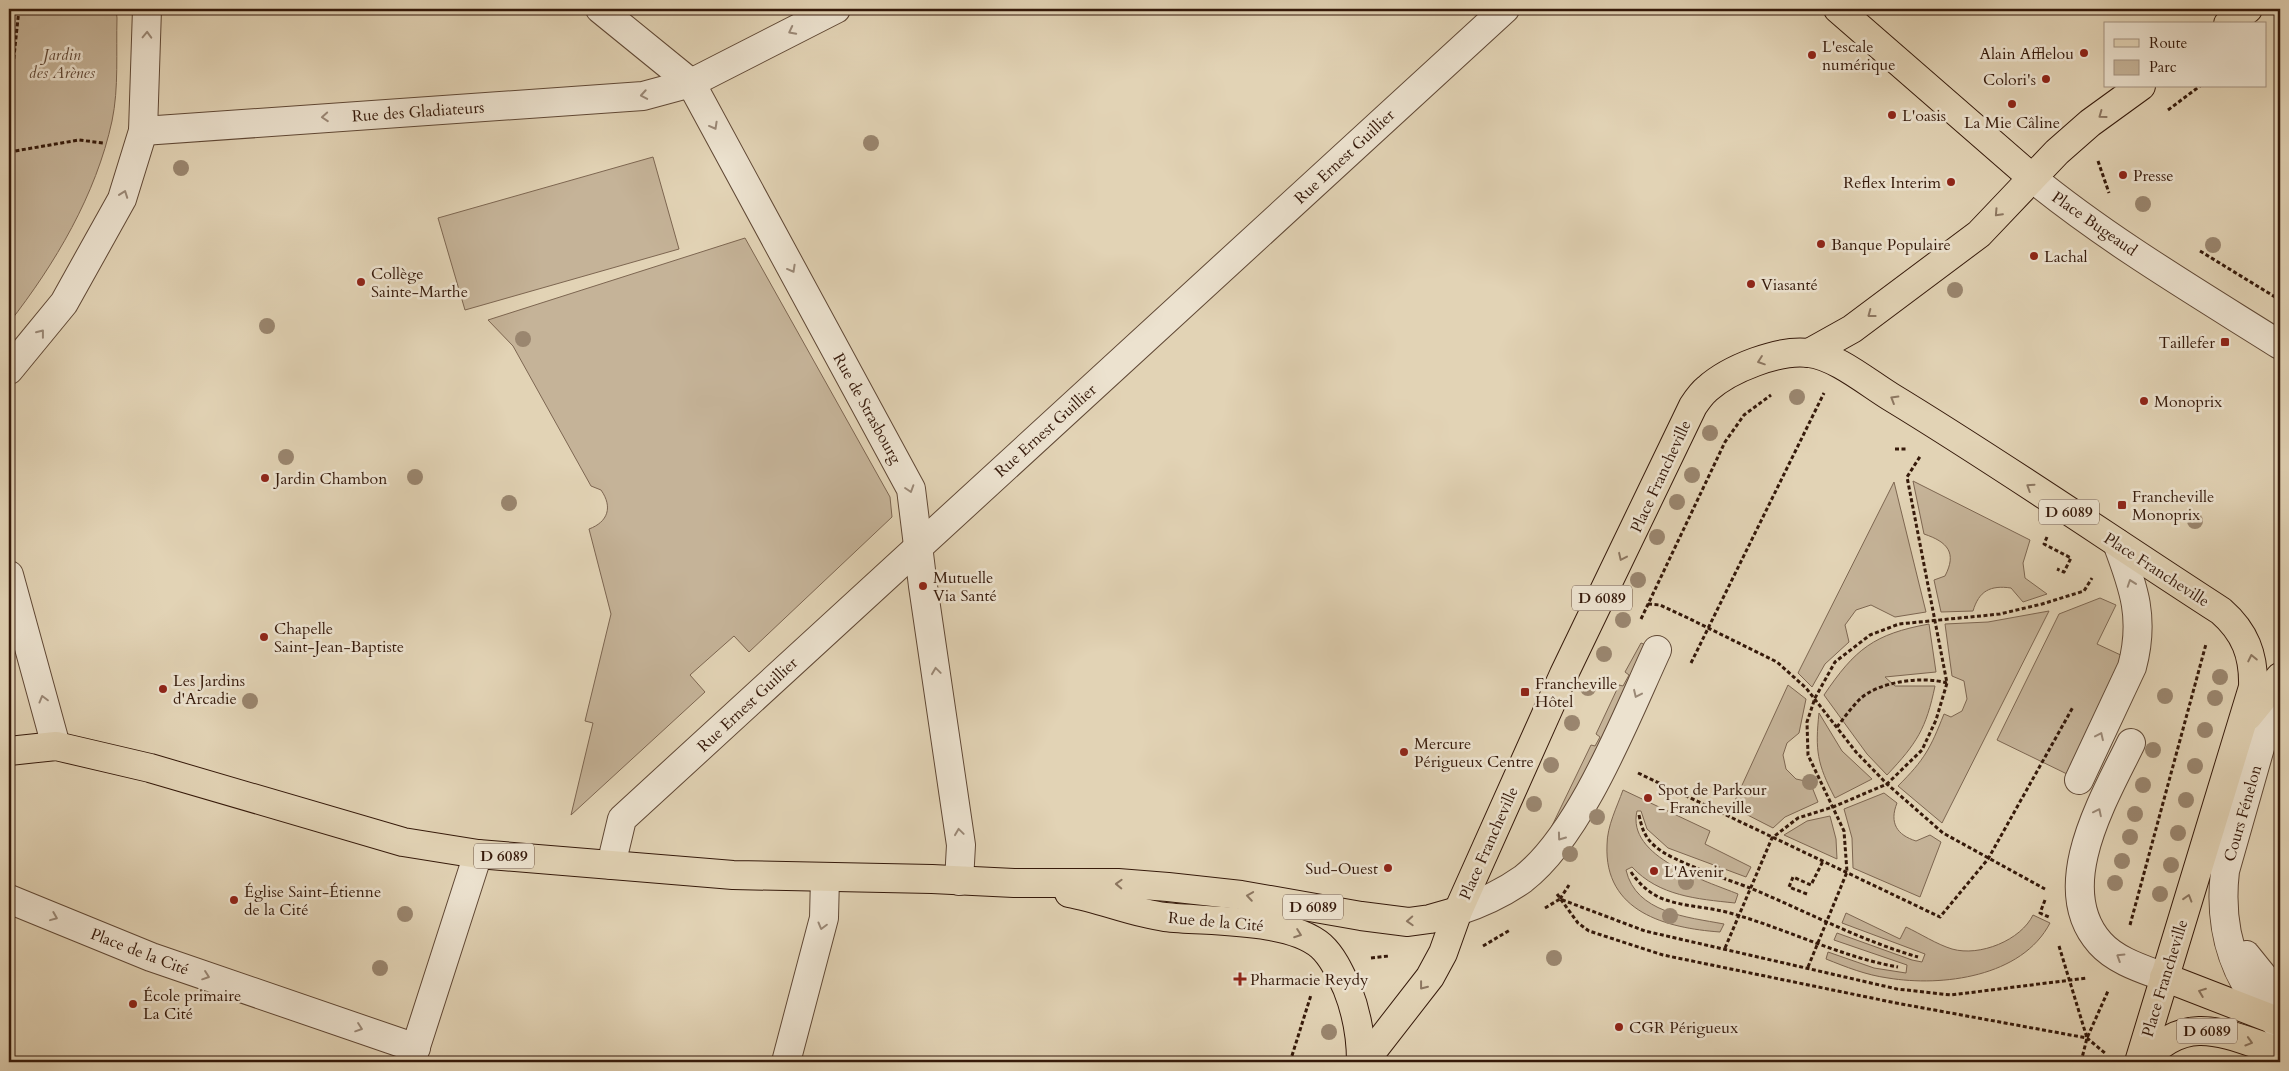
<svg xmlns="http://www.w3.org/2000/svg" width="2289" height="1071" font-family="Cardo,serif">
  <rect width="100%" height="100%" fill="#e2d3b5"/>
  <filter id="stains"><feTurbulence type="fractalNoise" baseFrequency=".004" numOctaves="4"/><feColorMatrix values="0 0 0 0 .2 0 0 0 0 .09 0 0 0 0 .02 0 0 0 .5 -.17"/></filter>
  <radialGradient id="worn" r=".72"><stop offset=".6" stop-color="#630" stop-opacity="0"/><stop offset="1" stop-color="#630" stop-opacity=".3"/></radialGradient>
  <!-- green -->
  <g fill="#c5b398" stroke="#7d6651">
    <path d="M9,9H116L117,18C116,51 119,88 112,121C96,195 55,264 9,323Z"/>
    <path d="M653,157L679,249L465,310L438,218Z"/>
    <path d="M745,238L890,497L892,517L749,652L734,636L690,675L705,692L571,815L593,723L585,721L611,614L589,529C608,522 613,507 601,490L591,486L513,346L488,320Z"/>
    <path d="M1913,481L2030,540L2023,563L2025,578L2047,594L2023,602L2011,588C1990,585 1979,591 1973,611L1941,612L1934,580L1945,576C1957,553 1948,542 1924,534Z"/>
    <path d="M1894,482L1926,612L1895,617L1871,605L1856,610L1845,625L1849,642L1825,664L1812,687L1798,673Z"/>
    <path d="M2100,598L2116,605L2097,644L2125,657L2067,774L1997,740L2059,614Z"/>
    <path d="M2049,611L1942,823L1898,786C1925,759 1930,749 1944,714L1951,717L1962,711L1967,699L1964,681L1952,676L1945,624L1988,622Z"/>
    <path d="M1929,624L1936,672L1885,677L1895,686H1935C1926,729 1917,743 1887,775L1867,754L1824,695C1855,649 1874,634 1929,624Z"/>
    <path d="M1641,643L1651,647L1591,770L1548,834L1591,745L1595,746L1600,737L1596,734L1619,685L1623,686L1629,675L1625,672Z"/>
    <path d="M1788,685L1806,699L1799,733L1787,743L1783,755L1786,769L1796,779L1810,782L1818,802L1785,817L1773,828L1732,807Z"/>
    <path d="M1819,713L1842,751L1872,779L1835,798C1817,764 1815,750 1819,713Z"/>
    <path d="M1623,790L1710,831L1705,844L1751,867L1746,877L1668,848L1647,829L1641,811H1637C1626,857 1706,881 1738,894L1735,903C1697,899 1659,896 1632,867L1626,870C1636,913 1687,917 1724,924L1720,932C1666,928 1604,912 1607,845C1607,826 1617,807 1623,790Z"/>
    <path d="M1884,793L1897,803C1889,823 1897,835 1916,841L1930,835L1941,842L1920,897L1853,868L1852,838L1844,809Z"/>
    <path d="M1830,816L1836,839L1837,859L1784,835L1807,821Z"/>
    <path d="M1846,913L1900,939L1906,927C1921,934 1936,944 1952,949C1980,957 2021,940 2033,915L2050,923C2022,977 1942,987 1888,978C1866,975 1846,967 1826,959L1828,952L1874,968L1906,973L1907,965L1834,940L1837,933L1912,960L1922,962L1925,954L1842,923Z"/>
  </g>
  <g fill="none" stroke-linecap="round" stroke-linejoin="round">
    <defs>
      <g id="minor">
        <path d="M600,9L691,83L911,489L923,586L961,845L959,881"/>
        <path d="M143,131L643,96L691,83L836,9"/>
        <path d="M2031,177C2108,240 2196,292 2280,345"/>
        <path d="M9,370L64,303L122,199L143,131L147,9"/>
        <path d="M9,575L56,746"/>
        <path d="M2279,681L2225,871C2218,931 2235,984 2279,1026"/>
        <path d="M2131,743C2105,797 2050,887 2100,943C2116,961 2143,969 2164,977"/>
        <path d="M2079,780L2132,667C2145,619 2134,588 2117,543"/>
        <path d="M611,865L622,819L1505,9"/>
        <path d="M9,899L151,957L416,1048"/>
        <path d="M1458,911C1482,903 1502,894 1523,879C1581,834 1626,717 1657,650"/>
        <path d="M2246,955L2280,997"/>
        <path d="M411,1062L478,854"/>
        <path d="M786,1062L824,918L825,877"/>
      </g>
      <g id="major">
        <path d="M1838,9L2031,177"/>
        <path d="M2228,24L2248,9"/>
        <path d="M1809,353L1852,329L1979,234L2057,152L2090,123L2141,86"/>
        <path d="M2248,716L2280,677"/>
        <path d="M9,751L56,746L150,768L403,842L478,854L733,875L932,879L1014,883H1118L1168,887L1241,895L1361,916L1408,922L1430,919L1458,911"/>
        <path d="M1069,893C1102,899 1133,913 1165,917C1208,922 1289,918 1321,946C1333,957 1340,973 1347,988C1357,1013 1361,1036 1361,1062"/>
        <path d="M2164,977L2280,1022"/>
        <path d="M1364,1062L1430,977L1443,953L1458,911L1564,674L1693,406C1697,400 1702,393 1707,389C1729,369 1779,349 1809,353C1836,356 1868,383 1891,397C2003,465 2111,540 2221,611C2245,632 2254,655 2253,687L2139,1062"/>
        <path d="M2143,1062C2186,1011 2225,1034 2280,1052"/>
      </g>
    </defs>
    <!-- minor casing -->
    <use href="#minor" stroke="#604835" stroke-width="30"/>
    <!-- major casing -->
    <use href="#major" stroke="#35190a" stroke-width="30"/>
    <!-- path -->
    <g stroke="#35190a" stroke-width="3" stroke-dasharray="4 2.5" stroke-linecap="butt">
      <path d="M9,104L19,9"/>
      <path d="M2168,110L2200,86"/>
      <path d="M9,152L79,140L103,143"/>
      <path d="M2098,161L2109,193"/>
      <path d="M2200,251L2280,300"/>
      <path d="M1895,449H1907"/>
      <path d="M2047,537L2044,544L2071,558L2064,572L2057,569"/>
      <path d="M1648,604L1660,605L1688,618L1777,662L1806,688L1856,752L1887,784L1943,833L2045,889"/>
      <path d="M1641,619L1725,442L1744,415L1771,395"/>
      <path d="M1691,663L1824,393"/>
      <path d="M1837,727C1844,718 1851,708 1859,700C1878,681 1923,676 1947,683"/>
      <path d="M1638,773L1940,917L1988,859L2073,707"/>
      <path d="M1639,815C1642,829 1645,838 1656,847C1673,862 1727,879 1750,888C1806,911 1859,940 1918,957"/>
      <path d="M1631,872C1640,885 1651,895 1666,900C1687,907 1709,907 1730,913C1787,929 1841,957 1898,967"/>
      <path d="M1557,894L1578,923L1589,931L1663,955L1896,1003L2087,1038L2106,1054"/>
      <path d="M1807,894L1789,887L1793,877L1811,885L1823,861"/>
      <path d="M1560,899L1569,885"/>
      <path d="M2045,900L2040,913L2051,918"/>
      <path d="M1545,908L1560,899L1645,931L1897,989L1951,995L2087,978"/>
      <path d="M2130,925L2206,644"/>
      <path d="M1483,946L1510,930"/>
      <path d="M2059,946L2087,1038"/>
      <path d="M1725,948L1772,838L1798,818L1833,807L1887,784L1922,750L1936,720L1947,683L1907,477L1921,455"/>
      <path d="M1371,958L1389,956"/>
      <path d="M1808,967L1847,872L1844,831L1808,755L1807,722L1815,698L1835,662L1870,635L1899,624L2000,614L2042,604L2084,591L2092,578"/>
      <path d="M1290,1062L1311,995"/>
      <path d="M2081,1062L2087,1038L2108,991"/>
    </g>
    <!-- minor -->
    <use href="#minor" stroke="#ece2cf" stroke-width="28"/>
    <!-- major -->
    <use href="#major" stroke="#e2d3b5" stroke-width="28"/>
  </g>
  <!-- trees -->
  <g fill="#9a866f">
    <circle cx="871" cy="143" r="8"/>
    <circle cx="181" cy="168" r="8"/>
    <circle cx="2143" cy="204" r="8"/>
    <circle cx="2213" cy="245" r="8"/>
    <circle cx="1955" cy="290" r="8"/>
    <circle cx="267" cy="326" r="8"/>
    <circle cx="523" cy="339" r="8"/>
    <circle cx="1797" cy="397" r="8"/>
    <circle cx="1710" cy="433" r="8"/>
    <circle cx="286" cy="457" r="8"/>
    <circle cx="1692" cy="475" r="8"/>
    <circle cx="415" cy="477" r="8"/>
    <circle cx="1677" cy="502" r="8"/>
    <circle cx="509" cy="503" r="8"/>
    <circle cx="2195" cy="521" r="8"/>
    <circle cx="1657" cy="537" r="8"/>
    <circle cx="1638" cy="580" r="8"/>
    <circle cx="1623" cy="620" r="8"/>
    <circle cx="1604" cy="654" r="8"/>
    <circle cx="2220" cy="677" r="8"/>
    <circle cx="1588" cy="688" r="8"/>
    <circle cx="2165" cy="696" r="8"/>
    <circle cx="2215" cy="698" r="8"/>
    <circle cx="250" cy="701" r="8"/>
    <circle cx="1572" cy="723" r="8"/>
    <circle cx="2205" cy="730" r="8"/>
    <circle cx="2153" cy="750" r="8"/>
    <circle cx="1551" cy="765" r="8"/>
    <circle cx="2195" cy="766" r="8"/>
    <circle cx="1810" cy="782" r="8"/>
    <circle cx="2143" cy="785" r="8"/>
    <circle cx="2186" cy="800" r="8"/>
    <circle cx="1534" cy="804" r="8"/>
    <circle cx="2135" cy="814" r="8"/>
    <circle cx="1597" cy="817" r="8"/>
    <circle cx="2178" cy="833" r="8"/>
    <circle cx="2130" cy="837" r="8"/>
    <circle cx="1570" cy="854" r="8"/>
    <circle cx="2122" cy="861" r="8"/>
    <circle cx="2171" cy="865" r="8"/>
    <circle cx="1686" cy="882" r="8"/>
    <circle cx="2115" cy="883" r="8"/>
    <circle cx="2160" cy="894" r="8"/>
    <circle cx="405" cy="914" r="8"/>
    <circle cx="1670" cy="916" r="8"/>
    <circle cx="1554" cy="958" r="8"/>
    <circle cx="380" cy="968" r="8"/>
    <circle cx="1329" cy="1032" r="8"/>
  </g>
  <!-- one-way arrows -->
  <defs><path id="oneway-chevron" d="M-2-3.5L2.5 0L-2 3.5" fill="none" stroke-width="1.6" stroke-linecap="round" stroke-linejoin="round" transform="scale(1.25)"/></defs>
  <g stroke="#9a8876">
    <use href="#oneway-chevron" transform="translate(792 31) rotate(153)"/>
    <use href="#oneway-chevron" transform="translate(147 35) rotate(-88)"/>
    <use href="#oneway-chevron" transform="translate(644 95) rotate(170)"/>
    <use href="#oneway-chevron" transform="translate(325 117) rotate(176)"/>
    <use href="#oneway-chevron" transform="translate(714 126) rotate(61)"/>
    <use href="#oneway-chevron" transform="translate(124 194) rotate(-70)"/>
    <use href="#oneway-chevron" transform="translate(792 269) rotate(61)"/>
    <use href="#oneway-chevron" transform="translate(41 333) rotate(-52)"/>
    <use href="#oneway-chevron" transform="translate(910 489) rotate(72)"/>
    <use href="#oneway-chevron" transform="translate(2131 583) rotate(-109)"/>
    <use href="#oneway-chevron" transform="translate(936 671) rotate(-98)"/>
    <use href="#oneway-chevron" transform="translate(1637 694) rotate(115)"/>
    <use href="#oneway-chevron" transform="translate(43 699) rotate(-105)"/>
    <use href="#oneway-chevron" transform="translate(2100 736) rotate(-65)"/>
    <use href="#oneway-chevron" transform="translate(2098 812) rotate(-64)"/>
    <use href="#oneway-chevron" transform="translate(959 832) rotate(-98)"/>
    <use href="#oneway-chevron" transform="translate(1561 837) rotate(126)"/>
    <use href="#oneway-chevron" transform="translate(54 917) rotate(22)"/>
    <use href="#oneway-chevron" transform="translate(822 926) rotate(105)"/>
    <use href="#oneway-chevron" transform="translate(2120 957) rotate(-148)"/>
    <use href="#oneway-chevron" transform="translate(206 976) rotate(19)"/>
    <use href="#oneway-chevron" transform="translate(359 1028) rotate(19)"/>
  </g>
  <g stroke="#8c7660">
    <use href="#oneway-chevron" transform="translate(2102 115) rotate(144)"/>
    <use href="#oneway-chevron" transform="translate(1998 213) rotate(133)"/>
    <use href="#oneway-chevron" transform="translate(1871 314) rotate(143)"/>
    <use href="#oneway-chevron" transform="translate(1761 361) rotate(161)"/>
    <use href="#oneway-chevron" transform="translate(1894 399) rotate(-149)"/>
    <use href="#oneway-chevron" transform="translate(2030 487) rotate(-147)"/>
    <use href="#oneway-chevron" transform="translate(1622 557) rotate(115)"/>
    <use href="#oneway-chevron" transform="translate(2252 658) rotate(-102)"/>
    <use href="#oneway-chevron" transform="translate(1119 884) rotate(-178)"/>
    <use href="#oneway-chevron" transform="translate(1250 896) rotate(-171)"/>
    <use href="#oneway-chevron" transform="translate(2188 898) rotate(-73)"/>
    <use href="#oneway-chevron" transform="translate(1410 921) rotate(177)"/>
    <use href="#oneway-chevron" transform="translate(1298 934) rotate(20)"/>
    <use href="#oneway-chevron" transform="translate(1423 986) rotate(128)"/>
    <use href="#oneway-chevron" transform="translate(2202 992) rotate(-159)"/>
    <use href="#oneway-chevron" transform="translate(2249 1042) rotate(17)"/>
  </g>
  <!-- markers -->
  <g fill="#8f2418" stroke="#ece2cf" stroke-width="2">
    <circle cx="2084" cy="53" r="5"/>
    <circle cx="1812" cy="55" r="5"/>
    <circle cx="2046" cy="79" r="5"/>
    <circle cx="2012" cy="104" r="5"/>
    <circle cx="1892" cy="115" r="5"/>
    <circle cx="2123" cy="175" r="5"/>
    <circle cx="1951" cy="182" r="5"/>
    <circle cx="1821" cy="244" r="5"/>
    <circle cx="2034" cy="256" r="5"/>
    <circle cx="361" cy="282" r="5"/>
    <circle cx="1751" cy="284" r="5"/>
    <rect x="2220" y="337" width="10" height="10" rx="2.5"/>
    <circle cx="2144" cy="401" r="5"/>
    <circle cx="265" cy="478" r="5"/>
    <rect x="2117" y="500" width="10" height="10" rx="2.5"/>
    <circle cx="923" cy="586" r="5"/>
    <circle cx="264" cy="637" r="5"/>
    <circle cx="163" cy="689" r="5"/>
    <rect x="1520" y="687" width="10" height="10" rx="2.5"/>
    <circle cx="1404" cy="752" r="5"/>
    <circle cx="1648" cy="798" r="5"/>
    <circle cx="1388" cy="868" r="5"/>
    <circle cx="1654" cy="871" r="5"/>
    <circle cx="234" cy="900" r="5"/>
    <path d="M1237.5 971.5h5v5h5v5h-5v5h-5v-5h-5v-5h5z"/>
    <circle cx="133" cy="1004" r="5"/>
    <circle cx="1619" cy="1027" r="5"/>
  </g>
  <g text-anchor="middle" stroke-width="5" stroke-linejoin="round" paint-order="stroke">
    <!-- shield labels -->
    <g fill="#ece2cf" stroke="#6c5545" stroke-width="1">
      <rect x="2039" y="499.5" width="60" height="25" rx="4"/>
      <rect x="1572" y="585.5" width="60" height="25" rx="4"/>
      <rect x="474" y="843.5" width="60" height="25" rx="4"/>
      <rect x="1283" y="894.5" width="60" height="25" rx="4"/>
      <rect x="2177" y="1018.5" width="60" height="25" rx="4"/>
    </g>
    <g font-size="15" font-weight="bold" fill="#35190a">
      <text x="2069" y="517">D 6089</text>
      <text x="1602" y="603">D 6089</text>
      <text x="504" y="861">D 6089</text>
      <text x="1313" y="912">D 6089</text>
      <text x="2207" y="1036">D 6089</text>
    </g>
    <!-- poi labels -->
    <g font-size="16" fill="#35190a" stroke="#ece2cf" text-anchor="start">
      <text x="1822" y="52">L'escale<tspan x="1822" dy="18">numérique</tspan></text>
      <text x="2074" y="59" text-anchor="end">Alain Afflelou</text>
      <text x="2036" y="85" text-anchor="end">Colori's</text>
      <text x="1902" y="121">L'oasis</text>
      <text x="2012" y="128" text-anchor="middle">La Mie Câline</text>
      <text x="2133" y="181">Presse</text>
      <text x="1941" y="188" text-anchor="end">Reflex Interim</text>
      <text x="1831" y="250">Banque Populaire</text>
      <text x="2044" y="262">Lachal</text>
      <text x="371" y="279">Collège<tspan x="371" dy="18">Sainte-Marthe</tspan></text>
      <text x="1761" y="290">Viasanté</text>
      <text x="2215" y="348" text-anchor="end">Taillefer</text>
      <text x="2154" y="407">Monoprix</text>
      <text x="275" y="484">Jardin Chambon</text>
      <text x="2132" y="502">Francheville<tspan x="2132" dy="18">Monoprix</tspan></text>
      <text x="933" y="583">Mutuelle<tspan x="933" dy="18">Via Santé</tspan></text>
      <text x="274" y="634">Chapelle<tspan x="274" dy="18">Saint-Jean-Baptiste</tspan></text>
      <text x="173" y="686">Les Jardins<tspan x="173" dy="18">d'Arcadie</tspan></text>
      <text x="1535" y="689">Francheville<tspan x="1535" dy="18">Hôtel</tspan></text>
      <text x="1414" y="749">Mercure<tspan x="1414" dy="18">Périgueux Centre</tspan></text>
      <text x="1658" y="795">Spot de Parkour<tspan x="1658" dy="18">- Francheville</tspan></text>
      <text x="1378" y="874" text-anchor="end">Sud-Ouest</text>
      <text x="1664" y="877">L'Avenir</text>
      <text x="244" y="897">Église Saint-Étienne<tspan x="244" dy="18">de la Cité</tspan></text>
      <text x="1250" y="985">Pharmacie Reydy</text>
      <text x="143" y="1001">École primaire<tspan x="143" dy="18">La Cité</tspan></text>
      <text x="1629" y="1033">CGR Périgueux</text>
    </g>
    <!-- park labels -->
    <g font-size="16" font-style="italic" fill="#604735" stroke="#ece2cf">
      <text x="62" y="60">Jardin<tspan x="62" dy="18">des Arènes</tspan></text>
    </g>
    <!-- street labels -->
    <g font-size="16" fill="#35190a" stroke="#ece2cf">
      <text transform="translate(418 111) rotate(-4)" y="6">Rue des Gladiateurs</text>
      <text transform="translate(1344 156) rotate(-43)" y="6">Rue Ernest Guillier</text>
      <text transform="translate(2095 223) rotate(35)" y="6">Place Bugeaud</text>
      <text transform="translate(868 408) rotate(61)" y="6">Rue de Strasbourg</text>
      <text transform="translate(1045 430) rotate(-42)" y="6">Rue Ernest Guillier</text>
      <text transform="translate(1660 476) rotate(-65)" y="6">Place Francheville</text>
      <text transform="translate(2157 569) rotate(33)" y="6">Place Francheville</text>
      <text transform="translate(747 704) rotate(-43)" y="6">Rue Ernest Guillier</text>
      <text transform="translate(2242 813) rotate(-74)" y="6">Cours Fénelon</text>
      <text transform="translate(1488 843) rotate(-66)" y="6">Place Francheville</text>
      <text transform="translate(1216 921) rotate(5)" y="6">Rue de la Cité</text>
      <text transform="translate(140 951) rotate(21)" y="6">Place de la Cité</text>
      <text transform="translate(2164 978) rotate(-73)" y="6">Place Francheville</text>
    </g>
  </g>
  <!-- margin -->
  <rect width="2289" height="1071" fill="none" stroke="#e2d3b5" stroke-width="30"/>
  <rect x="10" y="10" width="2269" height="1051" fill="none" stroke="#35190a" stroke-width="2.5"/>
  <rect x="15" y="15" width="2259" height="1041" fill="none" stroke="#35190a"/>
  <!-- legend -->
  <rect x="2104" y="22" width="162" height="65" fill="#ece2cf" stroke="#a39280"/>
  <rect x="2114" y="39" width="25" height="8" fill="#e2d3b5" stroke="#a39280"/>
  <text x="2149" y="48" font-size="15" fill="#35190a">Route</text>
  <rect x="2114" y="60" width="25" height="15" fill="#c5b398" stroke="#a39280"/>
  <text x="2149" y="72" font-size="15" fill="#35190a">Parc</text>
  <rect width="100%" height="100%" filter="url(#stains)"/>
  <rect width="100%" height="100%" fill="url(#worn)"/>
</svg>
